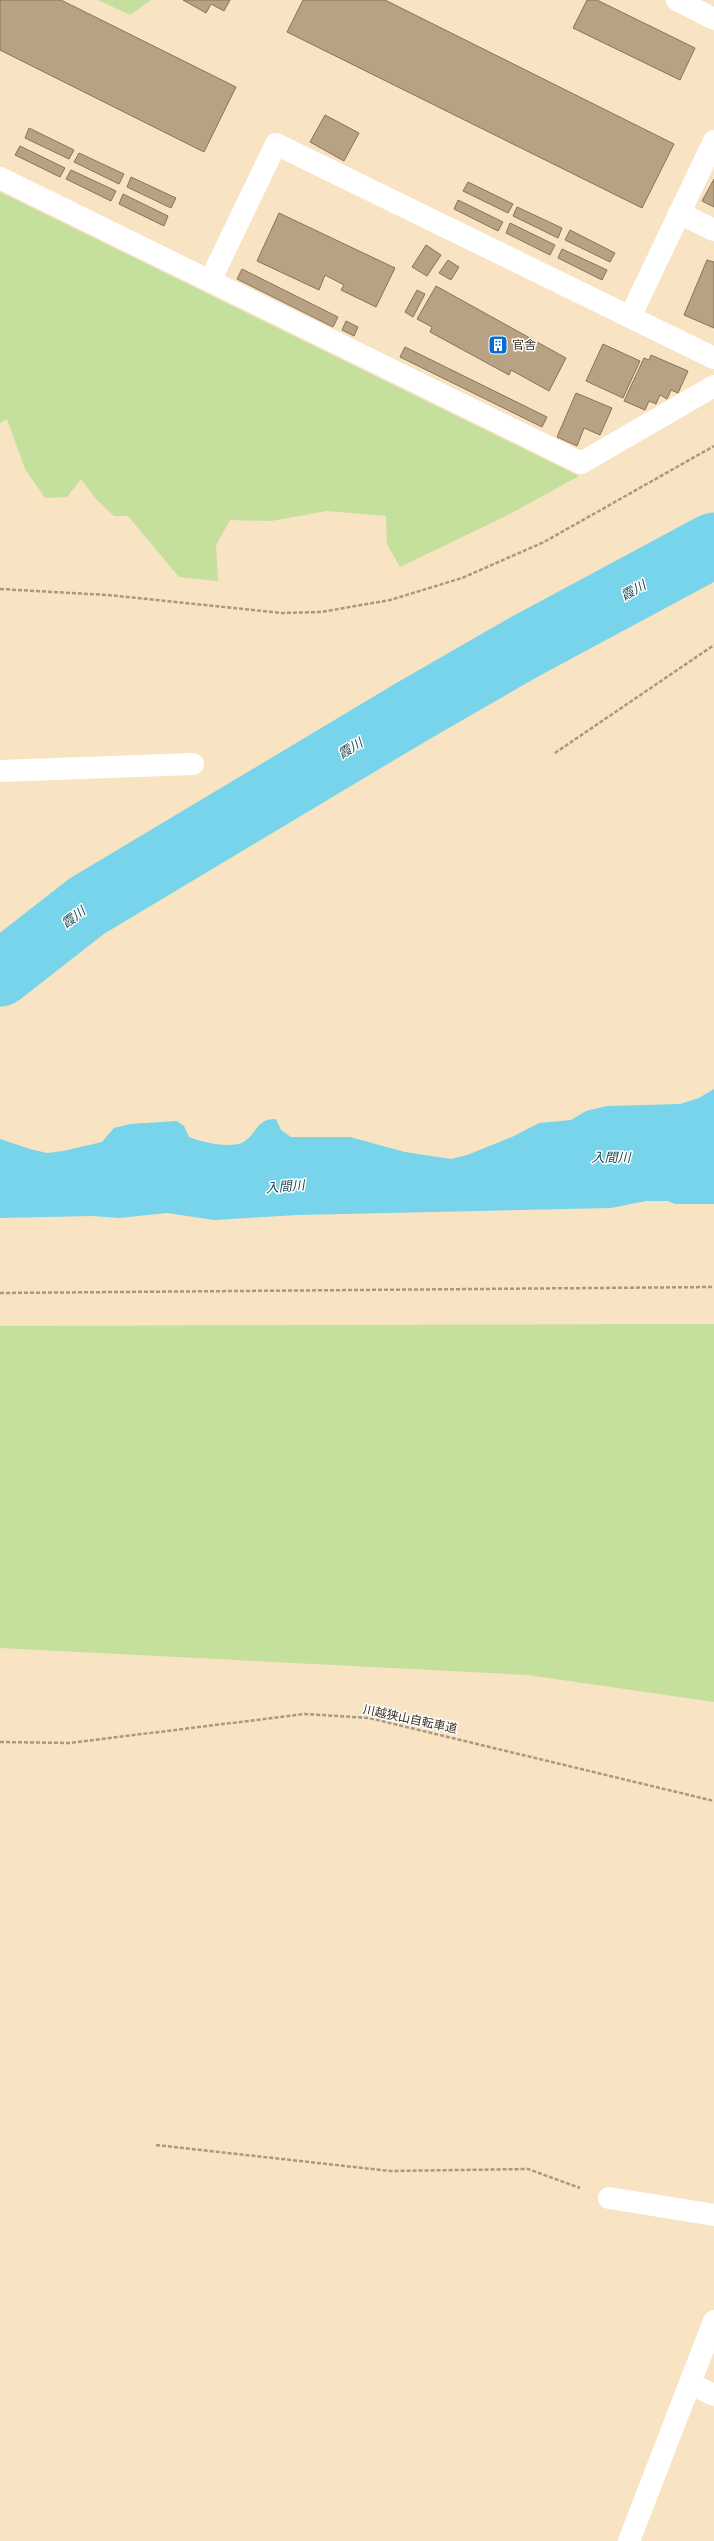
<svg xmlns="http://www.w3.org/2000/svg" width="714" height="2541" font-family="Lato,'Noto Sans JP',sans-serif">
  <rect width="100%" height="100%" fill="#f8e3c2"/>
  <!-- green -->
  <g fill="#c5df9d">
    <path d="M98,0H151L130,15Z"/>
    <path d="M0,192L579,476L508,515L400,567L387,544L386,516L327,511L271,521L230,520L216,545L218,581L179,577L128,516H114L96,499L81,479L67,497L45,498L25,469L7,419L0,423Z"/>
    <path d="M714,1324V1702L528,1675L0,1648V1326Z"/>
  </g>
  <!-- water -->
  <path fill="#77d4eb" d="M714,1089V1204H675L668,1201H646L611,1208L298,1215L214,1220L167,1213L119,1218L92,1216L0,1218V1139L30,1149L47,1153L63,1151L102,1142L114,1128L130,1124L177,1121L184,1126L189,1137C202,1142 232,1150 245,1141C258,1132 256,1119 276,1119L281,1130L291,1137H350L405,1152L451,1159L467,1155L512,1137L539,1123L571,1120L586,1111L607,1106L680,1104L699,1098Z"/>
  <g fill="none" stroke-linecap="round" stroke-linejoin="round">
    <!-- river -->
    <path stroke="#77d4eb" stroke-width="65" d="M0,974L87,906L413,711L526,646L714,545"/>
  </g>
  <!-- building -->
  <g fill="#b7a384" stroke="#877457">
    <path d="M0,0H61L236,87L204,152L0,50Z"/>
    <path d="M183,0H230L224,11L211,4L206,13Z"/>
    <path d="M303,0H385L674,144L642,208L287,32Z"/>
    <path d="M587,0H597L695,48L680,80L573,28Z"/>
    <path d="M325,115L359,133L344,161L310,142Z"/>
    <path d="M29,128L74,150L69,159L25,138Z"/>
    <path d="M20,146L65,168L60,177L15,155Z"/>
    <path d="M79,153L124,174L119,184L74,162Z"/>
    <path d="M71,170L116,191L111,201L66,179Z"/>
    <path d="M131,177L176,198L171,208L127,187Z"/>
    <path d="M714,179V207L702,201Z"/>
    <path d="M468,182L513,204L508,213L463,191Z"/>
    <path d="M123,194L168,216L164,226L119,204Z"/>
    <path d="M458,200L503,222L498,231L454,209Z"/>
    <path d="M517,207L562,228L558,238L513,216Z"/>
    <path d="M279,213L395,268L376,307L341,290L344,285L325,275L319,290L257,261Z"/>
    <path d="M510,223L555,245L550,255L506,233Z"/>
    <path d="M570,230L615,253L610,262L565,240Z"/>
    <path d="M426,245L441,255L427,276L412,267Z"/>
    <path d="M562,249L607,270L602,280L558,258Z"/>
    <path d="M448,260L459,267L451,280L439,273Z"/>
    <path d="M707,260L714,262V328L684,315Z"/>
    <path d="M242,269L338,317L333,327L237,279Z"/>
    <path d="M436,286L566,358L549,391L511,370L509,375L430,332L432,327L417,319Z"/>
    <path d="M417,290L425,294L413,317L405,312Z"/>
    <path d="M346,321L358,327L354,336L342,330Z"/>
    <path d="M603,344L640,361L623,398L586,381Z"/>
    <path d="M405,347L547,417L542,427L400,357Z"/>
    <path d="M651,355L688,371L678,393L671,390L667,399L660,395L656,404L649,401L645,410L624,401L644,358L649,360Z"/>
    <path d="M576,393L612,408L600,435L584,428L577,446L557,437Z"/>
  </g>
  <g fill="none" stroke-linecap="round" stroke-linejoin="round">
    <!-- path -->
    <g stroke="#a99980" stroke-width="2.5" stroke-dasharray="4 2" stroke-linecap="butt">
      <path d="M0,589L108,595L282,613L321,612L390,600L462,578L544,542L714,446"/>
      <path d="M555,753L714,645"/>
      <path d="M0,1293L714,1287"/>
      <path d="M0,1742L69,1743L305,1714L369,1718L714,1801"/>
      <path d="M156,2145L390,2171L528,2169L580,2188"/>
    </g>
    <!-- minor -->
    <g stroke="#fff" stroke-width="22">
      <path d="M677,0L714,19"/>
      <path d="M0,178L581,463L714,386"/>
      <path d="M679,213L714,230"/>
      <path d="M210,281L276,144L714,358"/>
      <path d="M630,317L714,141"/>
      <path d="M0,771L193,764"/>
      <path d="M609,2198L714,2215"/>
      <path d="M691,2384L714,2395"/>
      <path d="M629,2541L714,2321"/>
    </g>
  </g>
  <!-- icons -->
  <defs>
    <symbol id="building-square" viewBox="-11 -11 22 22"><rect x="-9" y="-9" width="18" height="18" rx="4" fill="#066cd4" stroke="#fff"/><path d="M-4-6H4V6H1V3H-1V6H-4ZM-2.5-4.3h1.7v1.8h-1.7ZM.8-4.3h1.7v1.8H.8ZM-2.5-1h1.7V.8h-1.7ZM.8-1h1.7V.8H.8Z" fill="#fff"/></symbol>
  </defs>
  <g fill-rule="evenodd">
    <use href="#building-square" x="487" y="334" width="22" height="22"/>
  </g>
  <g text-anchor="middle" stroke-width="3" stroke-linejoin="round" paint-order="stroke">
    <!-- poi labels -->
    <g font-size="12" fill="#362e21" stroke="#fff" text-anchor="start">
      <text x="512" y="349">官舎</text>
    </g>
    <!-- street labels -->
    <g font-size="12" fill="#362e21" stroke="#fff">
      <text transform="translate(410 1719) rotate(12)" y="4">川越狭山自転車道</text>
    </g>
    <!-- water labels -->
    <g font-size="13" font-style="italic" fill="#204a55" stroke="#fff">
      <text transform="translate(633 590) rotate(-29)" y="5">霞川</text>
      <text transform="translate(350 748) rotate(-31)" y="5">霞川</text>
      <text transform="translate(73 917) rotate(-37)" y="5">霞川</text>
      <text x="611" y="1162">入間川</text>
      <text transform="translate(285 1186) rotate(-5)" y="5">入間川</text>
    </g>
  </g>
</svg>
